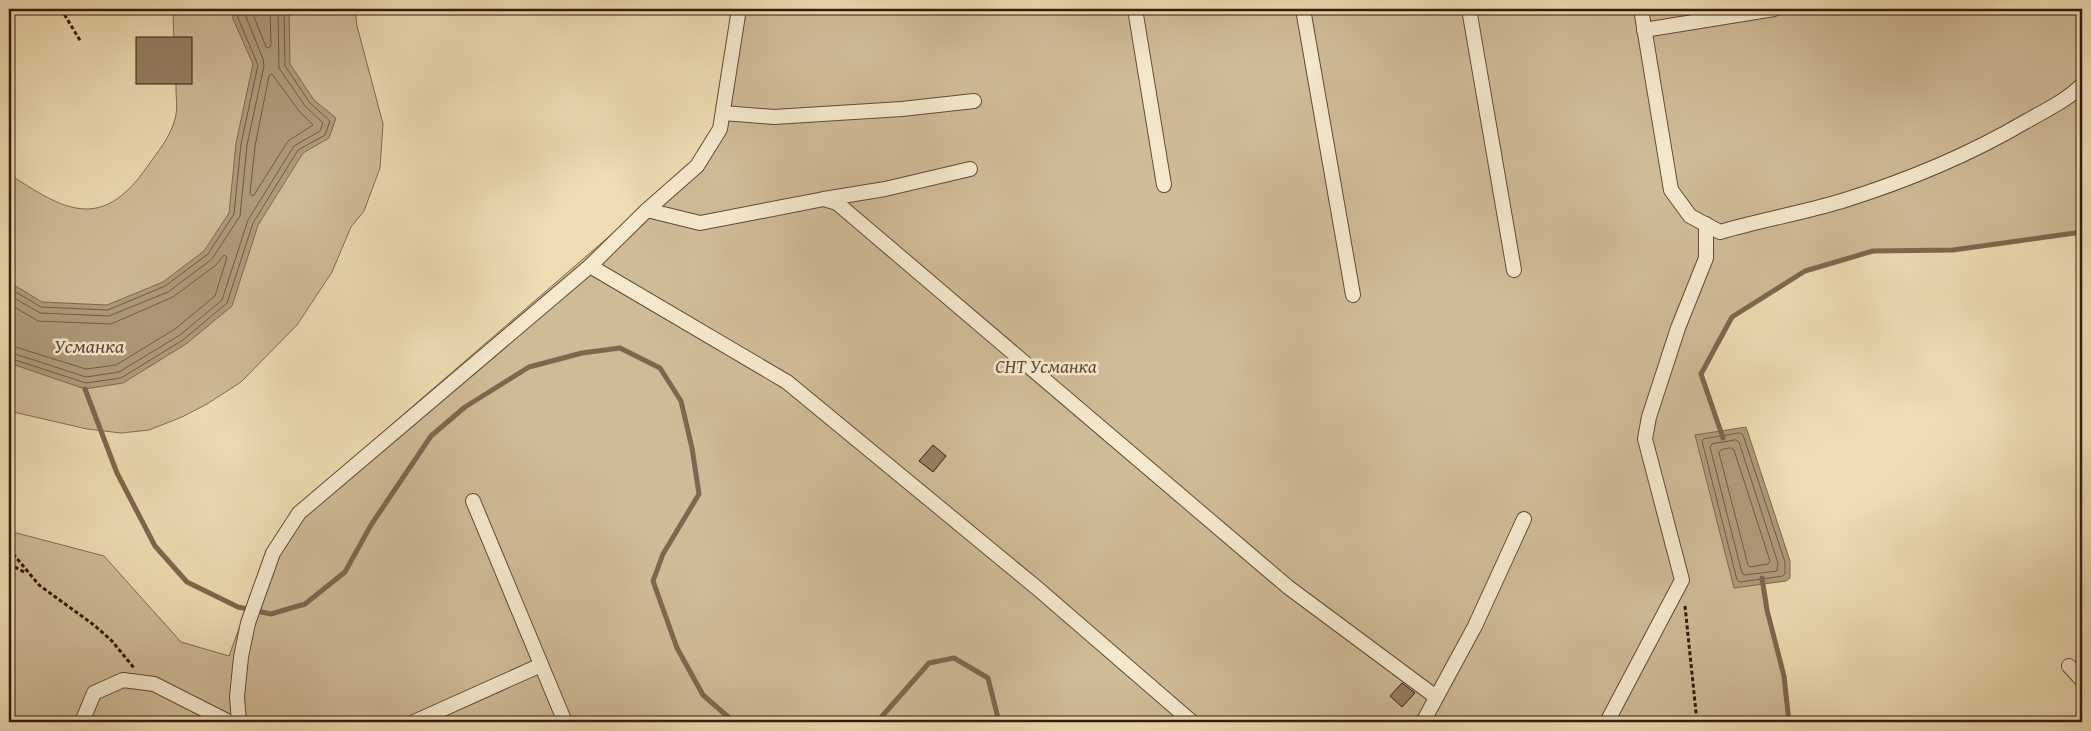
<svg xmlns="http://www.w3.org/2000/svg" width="2091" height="731" font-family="'Gentium Book Plus',serif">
  <rect width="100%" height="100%" fill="#eedcb2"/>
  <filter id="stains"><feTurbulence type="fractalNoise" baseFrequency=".004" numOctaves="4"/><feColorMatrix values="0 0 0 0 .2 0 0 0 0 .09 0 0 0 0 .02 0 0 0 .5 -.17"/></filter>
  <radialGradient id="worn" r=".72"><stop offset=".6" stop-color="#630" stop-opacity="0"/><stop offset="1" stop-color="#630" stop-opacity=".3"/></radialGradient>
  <!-- green -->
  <g fill="#cfbb96" stroke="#826a52">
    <path d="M173,9H355L357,26L383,124L380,168L364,211L351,227L332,272L297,325L241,382L207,404L182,417L149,430L121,433L87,429L9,411V174C64,210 101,233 147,167C158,151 170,138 175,119C178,109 176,98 176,88C176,62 173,35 173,9Z"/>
    <path d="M734,9H2082V231L1953,250L1873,251L1805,271L1732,317L1701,374L1735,470L1762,575L1767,610L1784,676L1789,722H9V531L104,556L181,642L229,656L267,551L294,509L694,163L715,127Z"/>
  </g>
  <!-- water -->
  <g fill="#af9a7a" stroke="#7e674e">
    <path d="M232,9H289L290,64L314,100L336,118L329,138L303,153L258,225L232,306L186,344L123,383L85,389L9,363V282L42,302L107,305L163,282L204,251L229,213L236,143L253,64L233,19Z"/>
    <path d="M1746,427L1790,561V578L1786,581L1734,588L1695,435Z"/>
  </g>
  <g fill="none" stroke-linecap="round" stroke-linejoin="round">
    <!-- shore -->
    <g stroke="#725a44" stroke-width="1">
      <path d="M251,9L266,47L268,48L271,46L270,9"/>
      <path d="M272,74L299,111L313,125L288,141L254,195L252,196L250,193L255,146L269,76Z"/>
      <path d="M9,288L41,307L108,310L165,286L208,254L234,214L241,144L258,65L238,18L237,9"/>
      <path d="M9,295L40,313L109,316L168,292L212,259L240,216L247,145L264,66L263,59L243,9"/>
      <path d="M9,304L38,321L111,324L173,297L216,265L224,255L227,257L215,296L175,329L116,365L86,369L9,345"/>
      <path d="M9,352L86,377L119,372L180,335L222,300L248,220L294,146L320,131L323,123L305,106L279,68L278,9"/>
      <path d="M9,358L86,383L121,378L183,340L227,303L253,223L298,150L325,135L330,121L310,103L285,66L284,9"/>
      <path d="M1740,433L1743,435L1785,562V574L1783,576L1740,582L1737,580L1702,441L1704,439Z"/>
      <path d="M1736,440L1739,442L1778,563L1777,571L1745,575L1742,573L1710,447L1712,444Z"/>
      <path d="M1731,448L1734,450L1770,561L1768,564L1750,567L1748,565L1719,453L1721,450Z"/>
    </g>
    <!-- stream -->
    <g stroke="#7e674e" stroke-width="5">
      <path d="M85,389L117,473L155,546L187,582L238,607L271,614L305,604L345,572L371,525L431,436L465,407L529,367L582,353L620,348L660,368L681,401L692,448L699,494L663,554L653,581L677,648L703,695L734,722"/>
      <path d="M1723,438L1701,374L1732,317L1805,271L1873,251L1953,250L2082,232"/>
      <path d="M1762,578L1767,610L1784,676L1789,722"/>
      <path d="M877,722L929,663L954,658L988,678L999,722"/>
    </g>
  </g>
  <!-- building -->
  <g fill="#957f63" stroke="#351a0d">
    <rect x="136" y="37" width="56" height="47"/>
    <path d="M933,445L946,456L933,472L919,461Z"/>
    <path d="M1402,683L1415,693L1402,707L1390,696Z"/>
  </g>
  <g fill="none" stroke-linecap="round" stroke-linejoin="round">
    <defs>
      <g id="minor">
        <path d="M1135,9L1164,185"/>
        <path d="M1303,9L1353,295"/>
        <path d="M1469,9L1514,270"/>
        <path d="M1641,9L1671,190L1690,216L1720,232C1761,220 1802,213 1842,201C1906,181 1967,156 2025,122C2044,111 2066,101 2082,85"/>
        <path d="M1644,30L1774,9"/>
        <path d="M723,113L774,117L902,109L974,101"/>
        <path d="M824,199L885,189L970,169"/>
        <path d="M647,210L700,223L824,199L837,203L1288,587L1436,697"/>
        <path d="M590,266L787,382L1037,588L1192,722"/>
        <path d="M473,501L565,722"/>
        <path d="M2069,666L2082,680"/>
        <path d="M82,722L94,693L123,680L154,684L229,722"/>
        <path d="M239,722L237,697L241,657L248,623L273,553L299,513L590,266L647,210L697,166L720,129L739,9"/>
        <path d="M414,722L541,665"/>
        <path d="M1423,722L1475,626L1524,519"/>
        <path d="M1607,722L1682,580L1645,439L1649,417L1678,328L1706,258V224"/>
      </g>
    </defs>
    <!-- minor casing -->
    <use href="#minor" stroke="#634a36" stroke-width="16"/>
    <!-- path -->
    <g stroke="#351a0d" stroke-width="3" stroke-dasharray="4 2.5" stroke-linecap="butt">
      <path d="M61,9L81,42"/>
      <path d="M9,549L39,585L94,625L112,641L134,668"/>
      <path d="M9,564L26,573"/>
      <path d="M1685,606L1697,722"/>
    </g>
    <!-- minor -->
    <use href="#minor" stroke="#f4e8cd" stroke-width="14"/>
  </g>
  <g text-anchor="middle" stroke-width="5" stroke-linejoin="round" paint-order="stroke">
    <!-- park labels -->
    <g font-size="19" font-style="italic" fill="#634a36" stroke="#f4e8cd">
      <text x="1046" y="373">СНТ Усманка</text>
    </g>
    <!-- water labels -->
    <g font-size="20" font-style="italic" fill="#604733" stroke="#f4e8cd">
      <text x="89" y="353">Усманка</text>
    </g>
  </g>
  <!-- margin -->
  <rect width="2091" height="731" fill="none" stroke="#eedcb2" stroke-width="30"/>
  <rect x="10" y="10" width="2071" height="711" fill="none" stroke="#351a0d" stroke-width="2.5"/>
  <rect x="15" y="15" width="2061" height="701" fill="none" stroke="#351a0d"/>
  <rect width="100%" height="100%" filter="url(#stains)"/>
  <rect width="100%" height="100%" fill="url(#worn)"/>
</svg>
